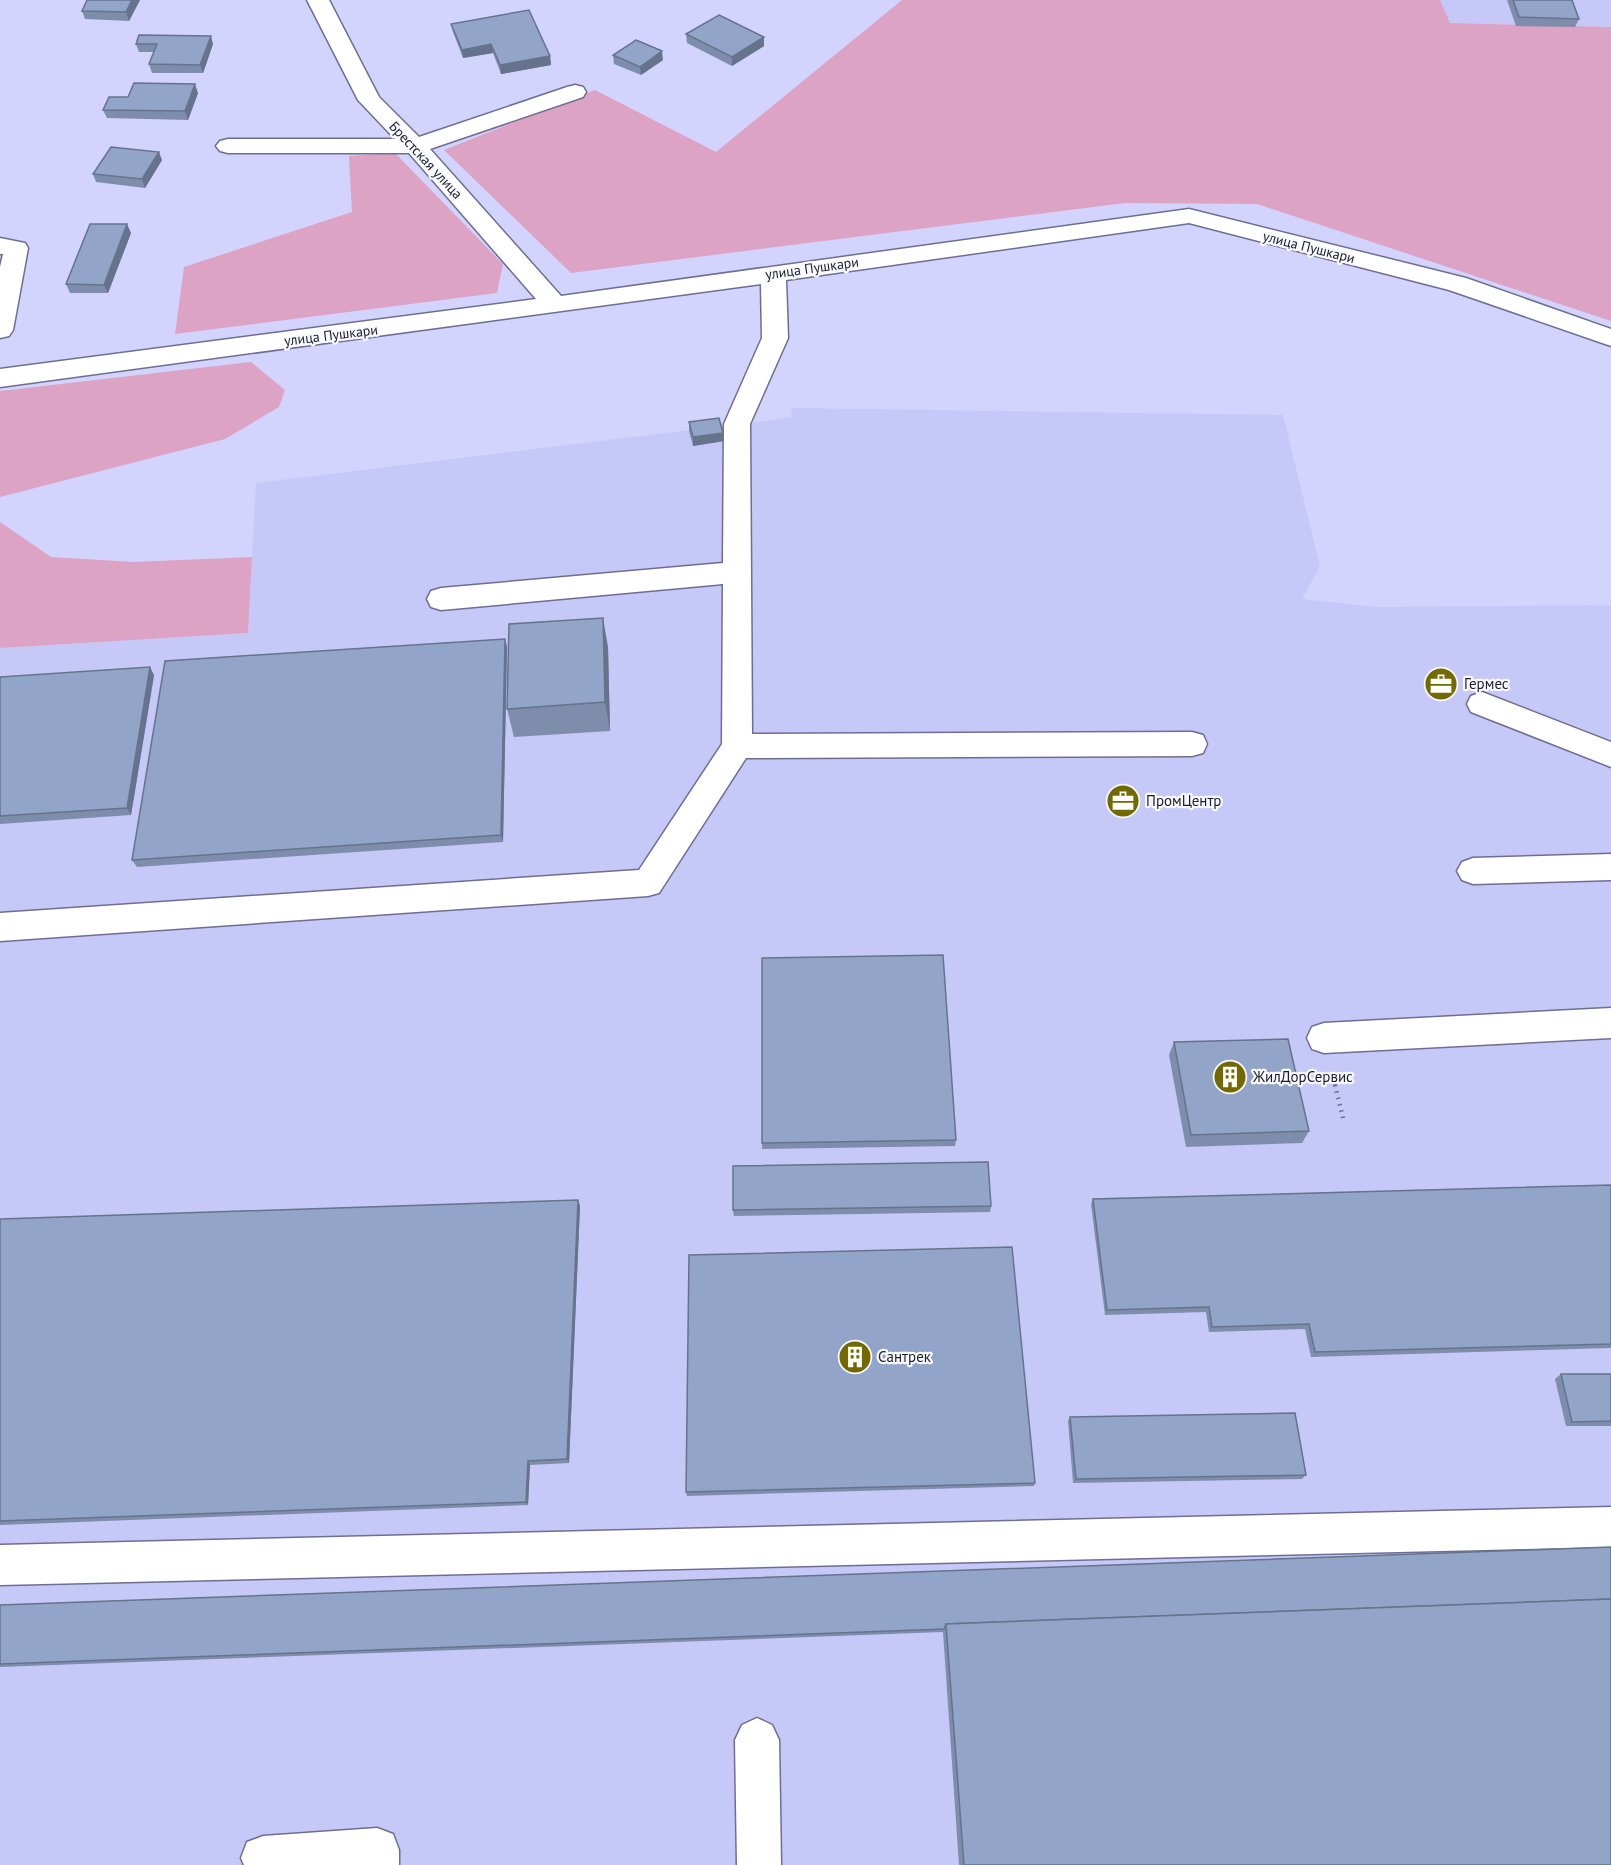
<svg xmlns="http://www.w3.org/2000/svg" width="1611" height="1865" font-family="'PT Sans',sans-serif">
  <rect width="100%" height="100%" fill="#d2d4fd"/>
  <!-- built -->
  <g fill="#c6c8f7">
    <path d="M1440,0H1611V27L1449,23Z"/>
    <path d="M791,408L1283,415L1320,566L1302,599L1376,607L1611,605V1865H0V648L248,633L256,483L756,422L792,417Z"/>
  </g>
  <!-- green -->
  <g fill="#dca3c4">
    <path d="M902,0H1440L1450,23L1611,27V321L1257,204L1125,203L571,273L444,150L595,90L716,152Z"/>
    <path d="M395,153L503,264L497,293L175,334L184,267L352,212L349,156Z"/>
    <path d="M251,362L285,390L279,407L225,439L0,497V391Z"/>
    <path d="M0,522L51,557L134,562L252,557L248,633L0,648Z"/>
  </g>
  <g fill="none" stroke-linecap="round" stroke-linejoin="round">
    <defs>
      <g id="minor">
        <path d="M307,0H329L379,97L419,137L567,87L575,85L583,87L586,92L583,97L430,149L561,296L1189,209L1466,278L1611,329V346L1449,290L1189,223L786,280L788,338L750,424L752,734L1192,732L1203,735L1207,744L1203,753L1192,756L746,758L659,893L648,896L0,941V913L639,870L722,744L723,584L441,610L431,607L427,599L431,591L441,588L723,563L724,424L762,338L761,284L0,387V369L536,299L409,153H228L220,151L216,146L220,141L228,139H395L358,100Z"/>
        <path d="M0,238L25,243L28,248L13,330L9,336L0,338V267L3,254H0Z"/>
        <path d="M1482,692L1611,742V767L1471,712L1467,704L1471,696Z"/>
        <path d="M1611,854V880L1473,884L1462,880L1457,871L1462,862L1473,858Z"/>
        <path d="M1611,1008V1038L1324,1053L1312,1049L1307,1038L1312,1027L1324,1023Z"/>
        <path d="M1611,1507V1547L0,1585V1545Z"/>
        <path d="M757,1718L772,1725L779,1740L781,1865H737L735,1740L742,1725Z"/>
        <path d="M377,1828L393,1834L399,1850V1865H244L241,1858L247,1842L263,1836Z"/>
      </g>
    </defs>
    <!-- minor casing -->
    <use href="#minor" stroke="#6e6e93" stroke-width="3"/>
    <!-- path-far1 -->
    <path stroke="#71738d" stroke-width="4" stroke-dasharray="1.5 4.5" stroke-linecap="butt" d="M1333,1078L1335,1086"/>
    <!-- path -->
    <path stroke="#71738d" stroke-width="4.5" stroke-dasharray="1.5 5" stroke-linecap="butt" d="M1335,1085L1343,1118"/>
    <!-- minor -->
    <use href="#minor" fill="#fff" fill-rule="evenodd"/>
  </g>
  <!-- wall -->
  <g fill="#7e8dac">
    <path d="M140,0L129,21L85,19L82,11Z"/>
    <path d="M1507,0H1572L1579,19L1575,27L1516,26Z"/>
    <path d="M451,24L550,56L551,65L501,74L493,53L463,58L453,32Z"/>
    <path d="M686,34L764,46L732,66L687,43Z"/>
    <path d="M136,44H213L203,73H152L149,64L154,52H139Z"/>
    <path d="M613,55L663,60L641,75L614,64Z"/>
    <path d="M198,93L188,120L107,118L103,110L128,97Z"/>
    <path d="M162,160L145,188L96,182L93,174Z"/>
    <path d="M131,233L108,293H70L66,284Z"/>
    <path d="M689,422L724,441L693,446L689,431Z"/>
    <path d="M505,639L507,647L503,842L137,867L132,860Z"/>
    <path d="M608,647L610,731L514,737L507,709Z"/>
    <path d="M154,675L131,815L0,824V677Z"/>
    <path d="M1174,1042L1309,1131L1302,1143L1186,1147L1169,1055Z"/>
    <path d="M956,1140L955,1146L762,1149V1143Z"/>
    <path d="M1611,1185V1348L1311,1357L1305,1329L1209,1332L1206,1312L1105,1315L1091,1204L1093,1199Z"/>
    <path d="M578,1200L580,1206L569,1463L530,1465L528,1505L0,1525V1219Z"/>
    <path d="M991,1206L990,1212L734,1216L733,1210Z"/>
    <path d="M1561,1374H1611V1426H1566L1555,1379Z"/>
    <path d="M1070,1417L1306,1475L1302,1479L1073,1483L1068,1421Z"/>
    <path d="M1035,1483L1034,1486L687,1496L686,1492Z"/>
    <path d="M1611,1547V1865H959L943,1632L0,1667V1605Z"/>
  </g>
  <!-- shaded-wall -->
  <g fill="#66738c">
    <path d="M132,0H140L129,21L126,12Z"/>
    <path d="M211,36L213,44L203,73L200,65Z"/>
    <path d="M764,37V46L732,66V57Z"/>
    <path d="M491,44L493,53L463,58L462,50Z"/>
    <path d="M662,51L663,60L641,75L640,67Z"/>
    <path d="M550,56L551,65L501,74L500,65Z"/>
    <path d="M195,84L198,93L188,120L185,111Z"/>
    <path d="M159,152L162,160L145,188L142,179Z"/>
    <path d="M127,224L131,233L108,293L104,285Z"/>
    <path d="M723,433L724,441L693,446V437Z"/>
    <path d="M603,618L608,647L610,731L605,702Z"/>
    <path d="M505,639L507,647L503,842L501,835Z"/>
    <path d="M150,667L154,675L131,815L127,808Z"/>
    <path d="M578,1200L580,1206L569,1463L567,1459Z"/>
    <path d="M528,1461L530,1465L528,1505L526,1502Z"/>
  </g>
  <!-- building -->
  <g fill="#92a4c8" stroke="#66738c" stroke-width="1.5">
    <path d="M87,0H132L126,12L82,11Z"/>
    <path d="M1513,0H1572L1579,19L1519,17Z"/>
    <path d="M529,10L550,56L500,65L491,44L462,50L451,24Z"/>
    <path d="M719,15L764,37L732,57L686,34Z"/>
    <path d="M139,35L211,36L200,65L149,64L157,44H136Z"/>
    <path d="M636,40L662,51L640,67L613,55Z"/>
    <path d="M134,83L195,84L185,111L103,110L109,97H128Z"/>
    <path d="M111,147L159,152L142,179L93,174Z"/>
    <path d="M90,224H127L104,285L66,284Z"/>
    <path d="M719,418L723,433L693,437L689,422Z"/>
    <path d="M603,618L605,702L507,709L509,624Z"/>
    <path d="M505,639L501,835L132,860L165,661Z"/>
    <path d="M150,667L127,808L0,816V677Z"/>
    <path d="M943,955L956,1140L762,1143V958Z"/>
    <path d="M1288,1039L1309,1131L1191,1135L1174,1042Z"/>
    <path d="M988,1162L991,1206L733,1210V1166Z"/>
    <path d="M1611,1185V1344L1315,1352L1309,1324L1212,1327L1209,1307L1107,1310L1093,1199Z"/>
    <path d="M578,1200L567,1459L528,1461L526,1502L0,1521V1219Z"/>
    <path d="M1012,1247L1035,1483L686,1492L689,1255Z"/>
    <path d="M1561,1374H1611V1421L1572,1422Z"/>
    <path d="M1295,1413L1306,1475L1076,1479L1070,1417Z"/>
    <path d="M1611,1547V1599L946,1624L944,1629L0,1664V1605Z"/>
    <path d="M1611,1599V1865H964L946,1624Z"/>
  </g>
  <!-- icons -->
  <defs>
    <symbol id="office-disc" viewBox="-11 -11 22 22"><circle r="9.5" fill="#726900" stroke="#f8f9fd"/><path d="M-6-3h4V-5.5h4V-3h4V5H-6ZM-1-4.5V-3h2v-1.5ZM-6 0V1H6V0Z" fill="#fff"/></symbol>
    <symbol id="building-disc" viewBox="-11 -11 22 22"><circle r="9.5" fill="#726900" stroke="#f8f9fd"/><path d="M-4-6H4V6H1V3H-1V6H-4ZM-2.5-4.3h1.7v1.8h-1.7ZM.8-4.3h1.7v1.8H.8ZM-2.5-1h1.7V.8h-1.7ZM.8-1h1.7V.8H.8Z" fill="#fff"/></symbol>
  </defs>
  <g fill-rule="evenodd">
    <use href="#office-disc" x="1422" y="665" width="38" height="38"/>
    <use href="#office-disc" x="1104" y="782" width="38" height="38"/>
    <use href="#building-disc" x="1211" y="1058" width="38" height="38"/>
    <use href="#building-disc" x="836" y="1338" width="38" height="38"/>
  </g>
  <g text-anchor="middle" stroke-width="4.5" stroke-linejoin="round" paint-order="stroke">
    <!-- far-street labels -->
    <g font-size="14" fill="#1c1d2b" stroke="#f8f9fd">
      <text transform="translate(426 160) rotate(47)" y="5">Брестская улица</text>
      <text transform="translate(1309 247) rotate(14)" y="5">улица Пушкари</text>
      <text transform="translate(812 268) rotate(-8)" y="5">улица Пушкари</text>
      <text transform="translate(331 335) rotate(-7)" y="5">улица Пушкари</text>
    </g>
    <!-- poi labels -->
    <g font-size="15" fill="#1c1d2b" stroke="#f8f9fd" text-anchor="start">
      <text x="1464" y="689">Гермес</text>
      <text x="1146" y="806">ПромЦентр</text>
      <text x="1253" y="1082">ЖилДорСервис</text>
      <text x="878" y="1362">Сантрек</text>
    </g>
  </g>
</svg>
